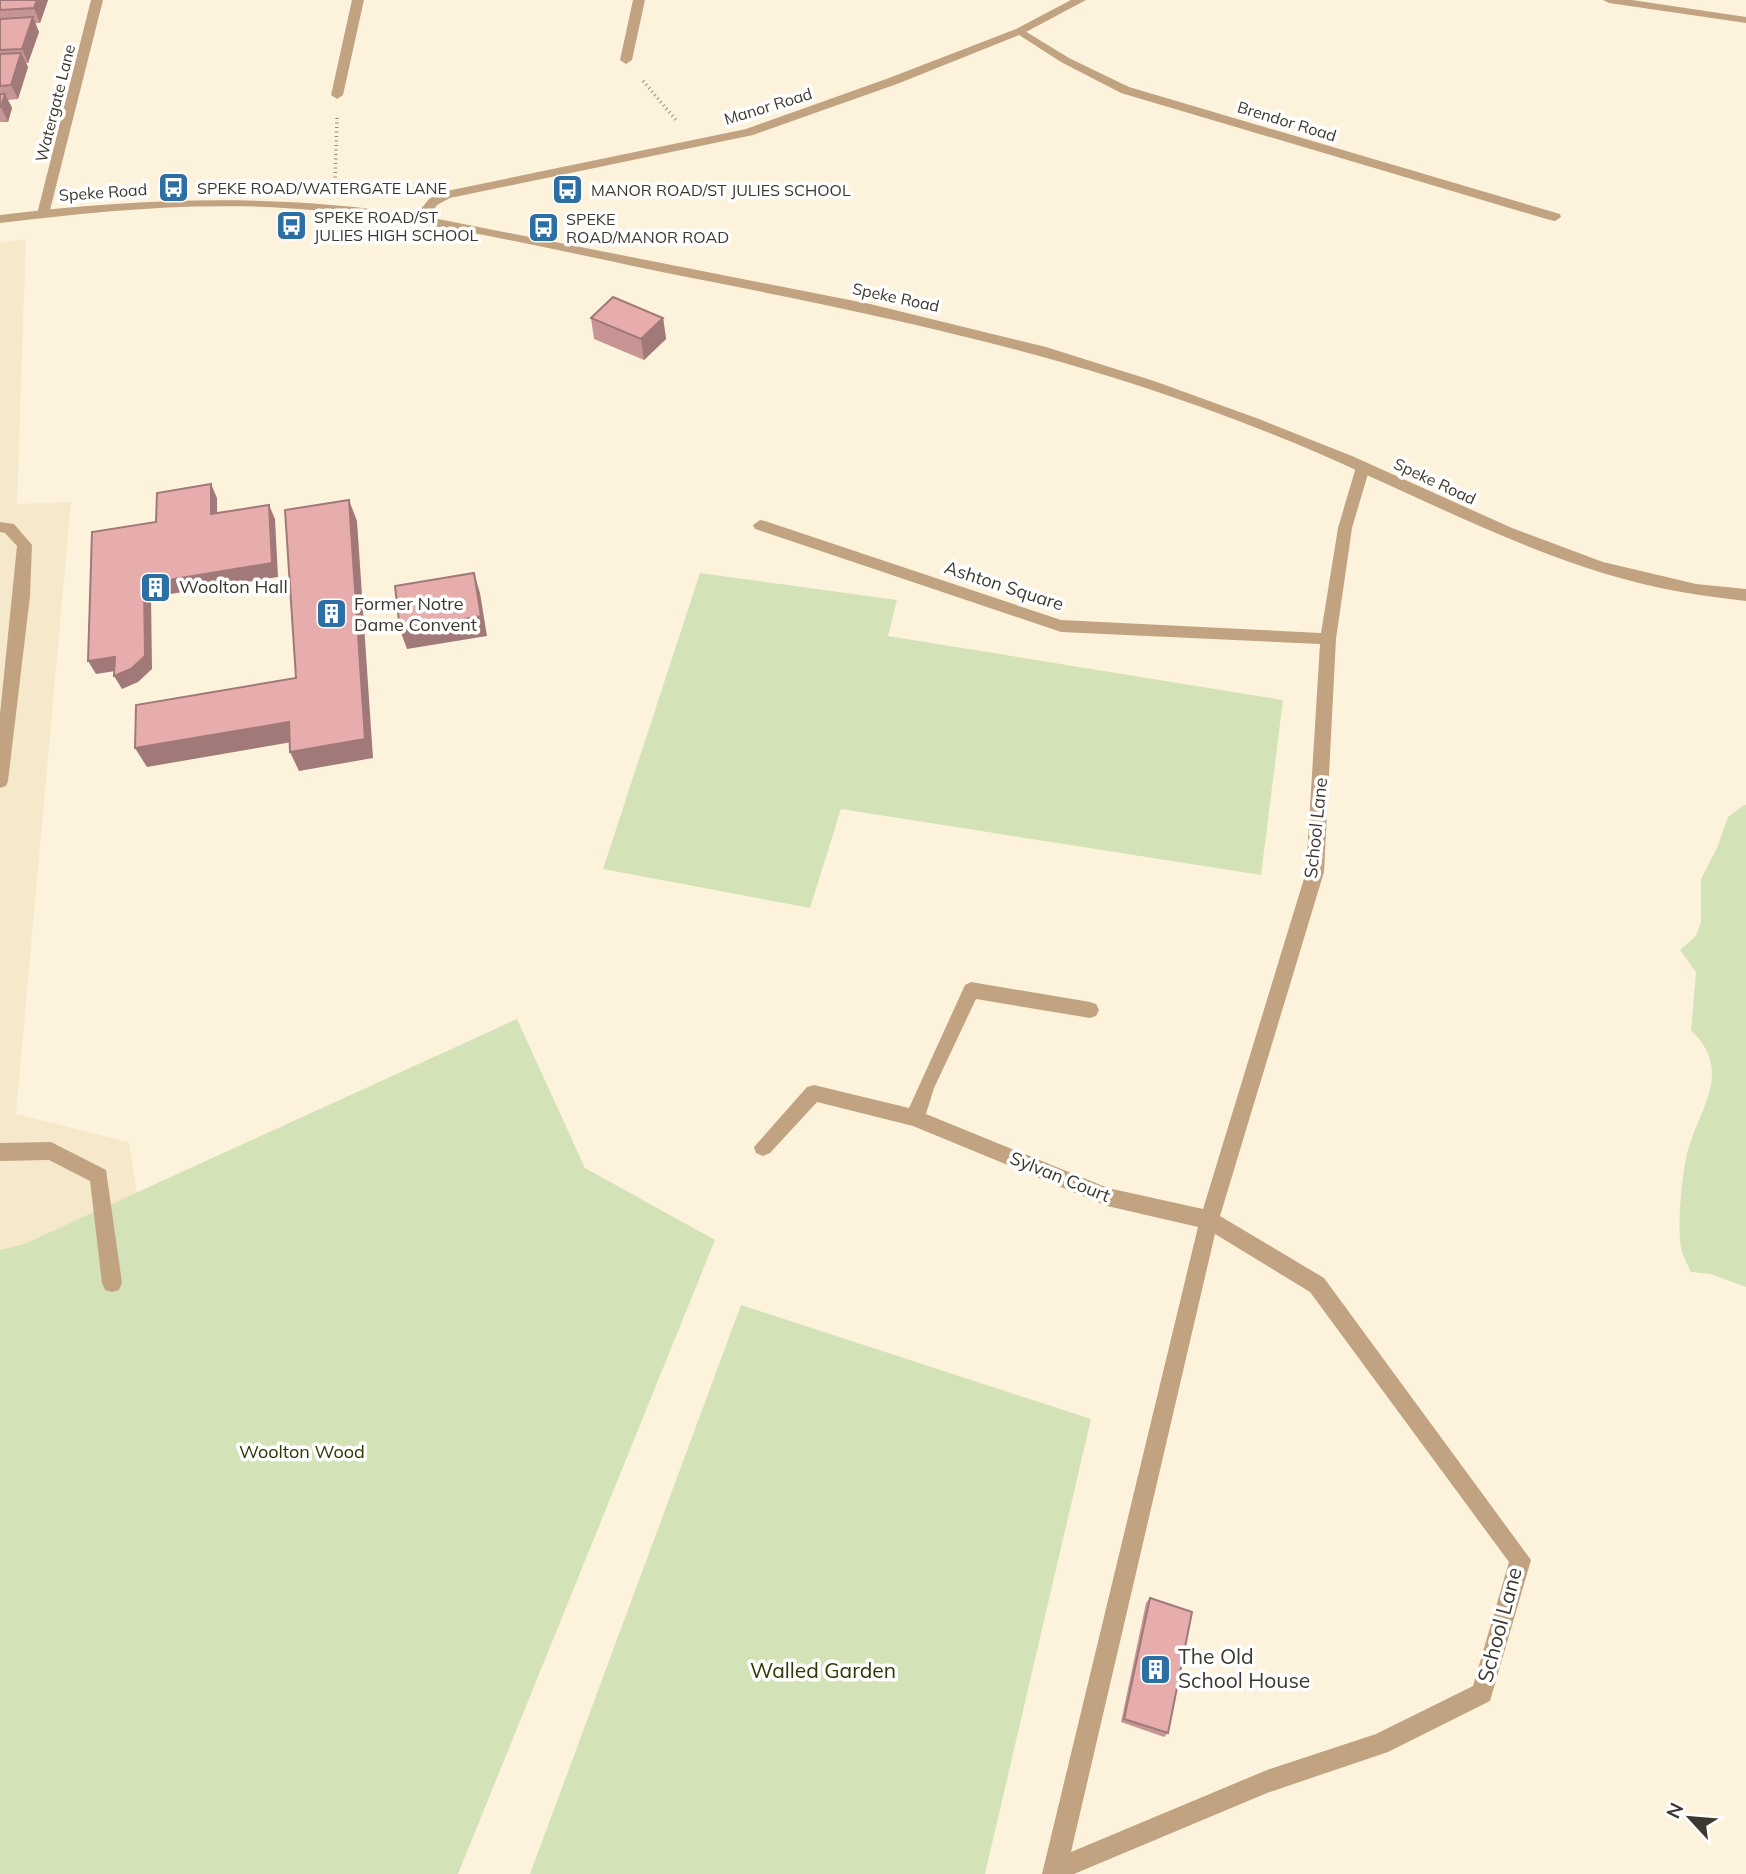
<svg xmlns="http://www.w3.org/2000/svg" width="1746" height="1874" font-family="Mulish,sans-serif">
  <rect width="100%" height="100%" fill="#fdf3dd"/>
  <!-- built -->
  <path fill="#f6e9cb" d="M26,239L17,504L71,502L16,1114L129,1142L148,1264L0,1326V243Z"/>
  <!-- green -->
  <g fill="#d4e3b7">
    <path d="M700,573L897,600L888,636L1283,700L1261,875L841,809L810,908L603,869Z"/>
    <path d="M1744,805H1746V1287L1711,1274L1691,1272C1688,1266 1685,1259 1682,1252C1676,1231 1682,1171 1688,1150C1701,1105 1733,1071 1691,1030L1696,972L1680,950L1696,936L1701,922V879L1717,848L1728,817Z"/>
    <path d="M517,1019L585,1168L715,1240L458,1874H0V1250L24,1244Z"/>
    <path d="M741,1305L1091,1419L985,1874H530Z"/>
  </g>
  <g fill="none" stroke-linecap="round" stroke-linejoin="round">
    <!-- path -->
    <g stroke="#948d7e" stroke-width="3.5" stroke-dasharray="1 3.5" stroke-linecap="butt">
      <path d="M643,81L676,120"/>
      <path d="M335,182L337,117"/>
    </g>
    <!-- minor -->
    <g fill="#c1a382" fill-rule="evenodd">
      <path d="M91,0H103L49,214L43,218L37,214Z"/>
      <path d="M352,0H364L343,95L337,99L331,95Z"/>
      <path d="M633,0H645L632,60L626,64L620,60Z"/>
      <path d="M1603,0H1632L1746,17V23L1609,3Z"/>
      <path d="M1020,28L1069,58L1129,87L1560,214L1561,217L1555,221L1550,220L1121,93L1061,62L1016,33L1014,31Z"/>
      <path d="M1363,462L1370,467L1352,528L1336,639L1324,872L1220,1216L1324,1278L1531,1560L1490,1701L1388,1752L1267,1793L1074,1874H1042L1198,1227L1107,1206L913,1126L817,1102L770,1153L763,1156L756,1153L754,1147L807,1087L814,1085L909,1108L965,985L971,982L1090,1002L1096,1004L1099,1010L1096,1016L1090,1018L976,999L934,1088L926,1114L1108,1188L1203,1209L1306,872L1320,644L1061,632L755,529L753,525L760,520L765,521L1061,620L1321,633L1338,528L1356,467ZM1215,1234L1310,1292L1509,1562L1473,1686L1376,1734L1267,1770L1071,1852Z"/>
      <path d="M0,522L14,524L32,545L30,596L8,781L6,786L0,788V714L17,546L5,533L0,532Z"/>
      <path d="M51,1142L106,1170L122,1283L119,1290L112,1292L105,1290L102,1283L90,1181L49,1160L0,1161V1143Z"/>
    </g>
    <!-- tertiary -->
    <path fill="#c1a382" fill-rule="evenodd" d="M1071,0H1086L1024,33L897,84L753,135L450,198L437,205L428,217L870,304L1046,347L1154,381L1259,419L1352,456L1512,528L1603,562L1696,584L1746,589V601C1713,597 1680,593 1647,585C1550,562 1460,517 1369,476C1314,450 1258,428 1201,407C1035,347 865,312 692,278C561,252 432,219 299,209C199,201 99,211 0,223V215C142,198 274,193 416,215L429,199L442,192L746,129L889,78L1016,29Z"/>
  </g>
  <!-- wall -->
  <g fill="#c69594">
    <path d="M0,0H48L40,23H35L39,32L28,63H26L28,67L18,99L8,100L12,108L8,122H0Z"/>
    <path d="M591,318H663L666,339L644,360L594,339Z"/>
    <path d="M1150,1598L1168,1733L1164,1737L1121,1722L1146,1603Z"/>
  </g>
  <!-- shaded-wall -->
  <g fill="#a17978">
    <path d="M37,0H48L40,23L34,8Z"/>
    <path d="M33,17L39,32L28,63L22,49Z"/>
    <path d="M21,53L28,67L18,99L11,85Z"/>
    <path d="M5,94L12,108L8,122L1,107Z"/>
    <path d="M663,318L666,339L644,360L641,339Z"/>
    <path d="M211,484L217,498V528L211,514Z"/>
    <path d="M349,500L357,521L373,758L299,771L290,752Z"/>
    <path d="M269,505L275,519L278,577L151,597L152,669L138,682L122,689L114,676L144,584Z"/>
    <path d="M474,573L480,593L487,636L407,649L400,630Z"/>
    <path d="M115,657L122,670L96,674L88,661Z"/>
    <path d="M289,722L298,741L147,767L135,748Z"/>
  </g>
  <!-- building -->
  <g fill="#e6adac" stroke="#a17978" stroke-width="2">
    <path d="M0,0H37L34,8L0,10Z"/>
    <path d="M33,17L22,49L0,50V19Z"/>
    <path d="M21,53L11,85L0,86V54Z"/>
    <path d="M0,94H5L1,107H0Z"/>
    <path d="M613,297L663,318L641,339L591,318Z"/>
    <path d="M211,484V514L269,505L272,563L144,584L145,656L131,669L114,676L115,657L88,661L92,532L156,522L157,493Z"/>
    <path d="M349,500L365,739L290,752L289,722L135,748L136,705L296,678L285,510Z"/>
    <path d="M474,573L481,616L400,630L395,586Z"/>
    <path d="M1150,1598L1192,1612L1168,1733L1124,1719Z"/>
  </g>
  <!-- icons -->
  <defs>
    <symbol id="bus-square" viewBox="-11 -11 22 22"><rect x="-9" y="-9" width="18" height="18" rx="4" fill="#2c6fa4" stroke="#fff"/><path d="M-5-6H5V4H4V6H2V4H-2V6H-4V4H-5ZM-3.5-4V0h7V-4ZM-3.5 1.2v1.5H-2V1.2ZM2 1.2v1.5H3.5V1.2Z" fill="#fff"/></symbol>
    <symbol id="building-square" viewBox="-11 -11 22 22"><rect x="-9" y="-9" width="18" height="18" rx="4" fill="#2c6fa4" stroke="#fff"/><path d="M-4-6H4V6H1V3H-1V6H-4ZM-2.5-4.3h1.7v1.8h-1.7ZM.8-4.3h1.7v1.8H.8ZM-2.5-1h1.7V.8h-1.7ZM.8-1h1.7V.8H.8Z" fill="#fff"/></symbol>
  </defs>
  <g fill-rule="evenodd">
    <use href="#bus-square" x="156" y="170" width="35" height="35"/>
    <use href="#bus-square" x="550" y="172" width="35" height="35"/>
    <use href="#bus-square" x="274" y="208" width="35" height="35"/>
    <use href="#bus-square" x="526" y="210" width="35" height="35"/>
    <use href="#building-square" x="138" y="570" width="35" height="35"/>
    <use href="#building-square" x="314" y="596" width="35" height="35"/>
    <use href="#building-square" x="1138" y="1652" width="35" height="35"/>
  </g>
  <g text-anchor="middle" stroke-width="7" stroke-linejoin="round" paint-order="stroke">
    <!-- far-street labels -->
    <g font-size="16" fill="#3c382f" stroke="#fff">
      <text transform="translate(55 103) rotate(-76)" y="6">Watergate Lane</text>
      <text transform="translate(768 106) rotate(-17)" y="6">Manor Road</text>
      <text transform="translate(1287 121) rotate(17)" y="6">Brendor Road</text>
      <text transform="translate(103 192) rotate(-4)" y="6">Speke Road</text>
      <text transform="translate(896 297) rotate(12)" y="6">Speke Road</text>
      <text transform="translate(1435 481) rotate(25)" y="6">Speke Road</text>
    </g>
    <!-- far-poi labels -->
    <g font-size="16" fill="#3c382f" stroke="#fff" text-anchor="start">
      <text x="197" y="194">SPEKE ROAD/WATERGATE LANE</text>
      <text x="591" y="196">MANOR ROAD/ST JULIES SCHOOL</text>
      <text x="314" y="223">SPEKE ROAD/ST<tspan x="314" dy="18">JULIES HIGH SCHOOL</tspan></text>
      <text x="566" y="225">SPEKE<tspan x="566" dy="18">ROAD/MANOR ROAD</tspan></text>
    </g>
    <!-- street labels -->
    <g font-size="18" fill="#3c382f" stroke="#fff">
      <text transform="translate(1004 586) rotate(18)" y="6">Ashton Square</text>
      <text transform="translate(1316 828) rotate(-84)" y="6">School Lane</text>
      <text transform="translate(1060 1177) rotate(22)" y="6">Sylvan Court</text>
    </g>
    <!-- poi labels -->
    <g font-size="18" fill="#3c382f" stroke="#fff" text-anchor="start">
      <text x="179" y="593">Woolton Hall</text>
      <text x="354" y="610">Former Notre<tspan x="354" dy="21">Dame Convent</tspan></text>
    </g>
    <!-- park labels -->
    <g font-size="18" fill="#2c3902" stroke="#fff">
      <text x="302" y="1458">Woolton Wood</text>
    </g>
    <!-- near-street labels -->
    <g font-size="21" fill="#3c382f" stroke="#fff">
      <text transform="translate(1500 1625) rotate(-75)" y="7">School Lane</text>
    </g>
    <!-- near-poi labels -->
    <g font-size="21" fill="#3c382f" stroke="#fff" text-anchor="start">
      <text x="1178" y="1664">The Old<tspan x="1178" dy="24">School House</tspan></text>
    </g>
    <!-- near-park labels -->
    <g font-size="21" fill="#2c3902" stroke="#fff">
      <text x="823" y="1678">Walled Garden</text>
    </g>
  </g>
  <!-- north arrow -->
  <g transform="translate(1690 1818) rotate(296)" stroke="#ffffff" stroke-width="5" paint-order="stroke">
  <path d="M0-5L12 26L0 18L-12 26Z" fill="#3c382f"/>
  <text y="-10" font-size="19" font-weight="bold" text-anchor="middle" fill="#3c382f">N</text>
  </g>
</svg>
